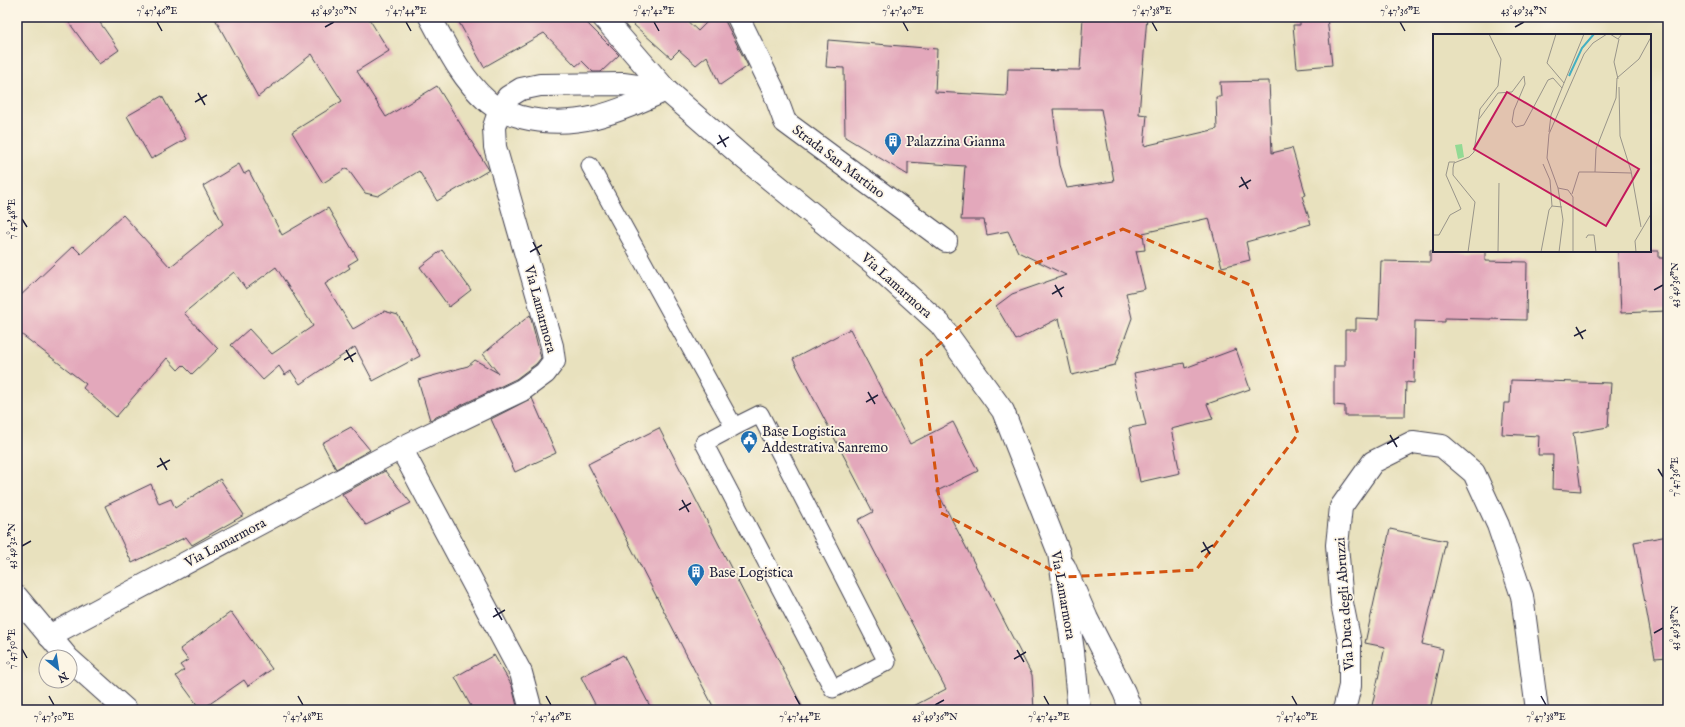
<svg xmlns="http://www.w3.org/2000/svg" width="1685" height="727" font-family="'IM FELL English',serif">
  <rect width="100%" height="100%" fill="#fcf5e5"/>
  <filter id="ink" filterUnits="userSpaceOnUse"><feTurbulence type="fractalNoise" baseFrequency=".025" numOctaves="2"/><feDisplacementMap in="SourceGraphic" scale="8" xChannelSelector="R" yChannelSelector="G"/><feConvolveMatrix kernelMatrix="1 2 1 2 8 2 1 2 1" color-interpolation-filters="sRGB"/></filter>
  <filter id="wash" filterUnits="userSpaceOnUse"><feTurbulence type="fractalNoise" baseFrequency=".012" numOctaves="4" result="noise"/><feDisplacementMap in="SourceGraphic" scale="16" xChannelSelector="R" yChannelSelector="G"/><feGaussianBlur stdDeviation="0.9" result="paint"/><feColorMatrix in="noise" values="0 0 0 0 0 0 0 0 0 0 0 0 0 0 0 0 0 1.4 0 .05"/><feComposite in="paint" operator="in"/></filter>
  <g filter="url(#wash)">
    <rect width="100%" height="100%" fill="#e8e1be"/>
    <g id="blocks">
      <!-- building -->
      <g fill="#e3a8bb" fill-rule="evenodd">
        <path d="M65,17H96L119,50L99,64Z"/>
        <path d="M214,17H368L389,51L357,71L386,117L437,86L489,170L437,201L419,171L378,196L365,193L347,168L323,183L292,132L342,101L312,54L258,97Z"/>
        <path d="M456,17H581L619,55L601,72H593L582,61L576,66L544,33L484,67Z"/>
        <path d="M625,17H683L698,31L712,17H723L748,66L720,85L707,56L696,65L679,50L671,58Z"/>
        <path d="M1083,17H1147L1139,114L1147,115L1144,146L1217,129L1216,97H1221L1220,82L1269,81L1272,153L1292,148L1306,195L1302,196L1311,224L1246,242L1250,260L1222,267L1209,218L1143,233L1145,250L1136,251L1145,289L1126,293L1132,318L1115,365L1072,375L1059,318L1016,340L996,306L1012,294L1066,275L1018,252L1008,231L987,235L984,220H961L965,166L908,162V175L845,137L844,68L826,67L828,40L937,49L935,92L1007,96L1008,69L1080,70ZM1053,109H1101L1114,181L1067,188L1060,165Z"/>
        <path d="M1300,17H1327L1332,65L1297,68L1293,25H1300Z"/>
        <path d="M162,96L186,139L151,159L127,116Z"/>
        <path d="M239,164L244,174L249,171L282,235L328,208L358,259L348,265L350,268L325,284L353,329L384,311L398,315L420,356L373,381L355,347L300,384L291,371L285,375L279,366L263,380L231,345L249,329L272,354L313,326L276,267L246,289L234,272L184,313L218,349L192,374L183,365L178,370L167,358L116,417L83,388L86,384L17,331V299L73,246L81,254L123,215L170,267L223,224L203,186Z"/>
        <path d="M442,250L471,290L449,307L420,267Z"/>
        <path d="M1430,251H1485V261L1527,262L1526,320L1445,318V322L1415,321L1414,383L1406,382L1405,416H1345V406L1334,405V366H1345V330H1356V318L1379,319L1381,261L1430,262Z"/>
        <path d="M1618,251H1659V258H1664L1666,311L1621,313Z"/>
        <path d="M530,315L541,358L536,364L516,379L430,420L418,380L468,366L475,360L498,373L483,354Z"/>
        <path d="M850,329L910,444L953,422L978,471L937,491L1032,675L1034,710H906L946,689L858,520L873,512L793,359Z"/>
        <path d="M1236,349L1250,389L1207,404L1213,419L1171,429L1180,473L1140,482L1129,428L1146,425L1134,373L1184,363L1185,368Z"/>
        <path d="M1511,380L1611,383L1608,427L1573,433L1581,491L1552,489L1553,455H1538L1539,436L1502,434L1504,403H1510Z"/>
        <path d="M532,398L556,453L515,472L491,419Z"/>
        <path d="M351,427L370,450L336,469L322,443Z"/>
        <path d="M659,428L804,710H715L588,464Z"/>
        <path d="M385,471L411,503L366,525L342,494Z"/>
        <path d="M220,479L244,515L192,545L186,537L132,563L105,506L151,484L159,504L171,499L175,508Z"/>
        <path d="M1390,529L1446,541L1422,644L1443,649L1430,710H1371L1385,647L1365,643Z"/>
        <path d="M1668,536V657L1655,658L1634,542Z"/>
        <path d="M231,612L272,669L248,686L244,680L201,710L176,676L184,670L180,665L188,660L180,649Z"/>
        <path d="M494,655L512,686L518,710H473L455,677Z"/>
        <path d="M623,655L652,710H598L581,677Z"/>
      </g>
    </g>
  </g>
  <g filter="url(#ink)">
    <use href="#blocks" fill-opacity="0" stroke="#403f4f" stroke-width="1"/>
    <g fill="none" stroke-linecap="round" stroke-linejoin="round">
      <defs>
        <path id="service" d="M590,166L734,427L704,443L833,689L887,662L760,414L734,427"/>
        <g id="minor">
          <path d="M738,17L773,89L785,122L946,241"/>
          <path d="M500,109L494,127L495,147L552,346L554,361L545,373L522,390L401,448L521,673L531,710"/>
          <path d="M17,597L67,657"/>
          <path d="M49,636L401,448"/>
          <path d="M70,660L126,710"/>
        </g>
        <g id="tertiary">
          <path d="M1064,566L1087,619L1124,692L1131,710"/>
          <path d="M1344,710L1350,686V643L1342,603L1337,545L1341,507L1373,462L1413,442L1442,446L1474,473L1498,525L1522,596L1537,710"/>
        </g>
        <g id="primary">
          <path d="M430,17C446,46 461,78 486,100C495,109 509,113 521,117C576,131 617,112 666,90"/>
          <path d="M603,17L666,90L745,159L874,264L940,324L1003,411L1059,553L1073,651L1079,710"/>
          <path d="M500,109L508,97L521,89L540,85L623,84L666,90"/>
        </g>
      </defs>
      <!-- service casing -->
      <use href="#service" stroke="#403f4f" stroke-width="19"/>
      <!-- minor casing -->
      <use href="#minor" stroke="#403f4f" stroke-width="24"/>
      <!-- tertiary casing -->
      <use href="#tertiary" stroke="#403f4f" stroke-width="24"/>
      <!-- primary casing -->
      <use href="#primary" stroke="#403f4f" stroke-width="24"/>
      <!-- service -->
      <use href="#service" stroke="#fff" stroke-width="17"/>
      <!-- minor -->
      <use href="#minor" stroke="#fff" stroke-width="22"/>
      <!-- tertiary -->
      <use href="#tertiary" stroke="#fff" stroke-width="22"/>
      <!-- primary -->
      <use href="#primary" stroke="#fff" stroke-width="22"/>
    </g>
  </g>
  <!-- marked area -->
  <path fill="none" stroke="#d45411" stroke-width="3" stroke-dasharray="8 5" stroke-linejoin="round" d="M1123,229L1250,285L1298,434L1196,570L1065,577L941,513L921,360L1031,265Z"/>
  <!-- ticks -->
  <path fill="none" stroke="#22223b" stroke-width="1.5" d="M157,22L162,31M406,22L411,31M654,22L659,31M903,22L908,31M1152,22L1157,31M1400,22L1405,31M325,27L334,22M1515,27L1524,22M198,93L205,105M195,102L207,95M719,135L726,147M717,144L729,137M1241,177L1248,189M1239,187L1251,180M22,219L27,227M533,242L540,255M530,252L542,245M1055,285L1062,297M1654,290L1663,285M1052,294L1064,287M1576,327L1583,339M1574,336L1586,330M346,350L353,362M344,360L356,353M868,392L875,404M866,402L878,395M1390,435L1397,447M1387,444L1399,437M160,458L167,470M157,467L170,460M1658,469L1663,477M682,500L689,512M679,510L691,503M1203,542L1210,554M22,546L31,541M1201,552L1213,545M495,608L502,620M493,617L505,610M1654,633L1663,628M22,649L27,658M1017,650L1024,662M1014,659L1026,652M49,696L54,705M298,696L303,705M546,696L551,705M795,696L800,705M1044,696L1049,705M1292,696L1297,705M1541,696L1546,705M935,705L944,700"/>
  <!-- icons -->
  <defs>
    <symbol id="building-pin" viewBox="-11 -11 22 30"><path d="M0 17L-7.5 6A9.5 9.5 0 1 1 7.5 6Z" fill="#1f6fb2" stroke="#fcf5e5"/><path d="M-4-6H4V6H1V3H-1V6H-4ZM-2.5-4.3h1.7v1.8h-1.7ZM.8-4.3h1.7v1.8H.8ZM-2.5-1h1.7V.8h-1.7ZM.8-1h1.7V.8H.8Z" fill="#fff"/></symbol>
    <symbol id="civic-pin" viewBox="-11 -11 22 30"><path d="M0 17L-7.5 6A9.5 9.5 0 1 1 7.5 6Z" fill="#1f6fb2" stroke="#fcf5e5"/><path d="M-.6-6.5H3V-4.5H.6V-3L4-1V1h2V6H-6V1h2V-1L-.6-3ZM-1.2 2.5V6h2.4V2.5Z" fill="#fff"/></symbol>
  </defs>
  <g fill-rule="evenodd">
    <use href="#building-pin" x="883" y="131" width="20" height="27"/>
    <use href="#civic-pin" x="739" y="429" width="20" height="27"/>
    <use href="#building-pin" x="686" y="562" width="20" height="27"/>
  </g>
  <g text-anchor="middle" stroke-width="3.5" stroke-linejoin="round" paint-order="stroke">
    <!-- poi labels -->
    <g font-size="14" fill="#22223b" stroke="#fcf5e5" text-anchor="start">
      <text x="906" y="146">Palazzina Gianna</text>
      <text x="762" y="436">Base Logistica<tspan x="762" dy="16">Addestrativa Sanremo</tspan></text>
      <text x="709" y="577">Base Logistica</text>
    </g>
    <!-- street labels -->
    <g font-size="14" fill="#22223b" stroke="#fcf5e5">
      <text transform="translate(839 161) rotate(37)" y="5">Strada San Martino</text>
      <text transform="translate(897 285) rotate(42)" y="5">Via Lamarmora</text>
      <text transform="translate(541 309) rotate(75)" y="5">Via Lamarmora</text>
      <text transform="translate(225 542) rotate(-28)" y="5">Via Lamarmora</text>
      <text transform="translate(1064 595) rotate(80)" y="5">Via Lamarmora</text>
      <text transform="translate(1344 604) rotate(-94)" y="5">Via Duca degli Abruzzi</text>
    </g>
  </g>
  <!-- overview -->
  <g transform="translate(1433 34)">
    <rect width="218" height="218" fill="#e8e1be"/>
    <path d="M29,110L31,123L25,125L22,111Z" fill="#93da94"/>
    <path fill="none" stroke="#44afc2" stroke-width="2" d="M136,42L149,14L161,0"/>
    <path fill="none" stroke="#99958a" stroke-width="1" d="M123,0L114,29L131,49M177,0L185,5L189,0M185,45L181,28L186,5M186,53L187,102L198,137L208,193M129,54L151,0M46,85L65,59L79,58L91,42L92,50L81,76L79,88L83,93L91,91L115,46L120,44L129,54L118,81L116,98M110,130L117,146L119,172M162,138L198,139M125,154L135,156L140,163V218M139,160L146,138H162L163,115L183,64L184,44L206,25L218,3M0,201H6L17,181L28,175L13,141L16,128H22M153,204L155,201H161L163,218M35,218L42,168L20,141V134L21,129L36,123L41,118L47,75L65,52L68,25L56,0M65,218L66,149M108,218L116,176L119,172L129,173M126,218L130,186L125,154L114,124L116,100L151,20L160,9L174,0M203,218L202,207L218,180"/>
    <path fill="#c2185b" fill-opacity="0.15" stroke="#c2185b" stroke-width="2" d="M74,58L206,135L173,192L41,115Z"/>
    <rect width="218" height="218" fill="none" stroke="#22223b" stroke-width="2"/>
  </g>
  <!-- margin -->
  <rect width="1685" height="727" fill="none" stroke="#fcf5e5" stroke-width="44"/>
  <!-- north arrow -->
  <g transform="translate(58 669) rotate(150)"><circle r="19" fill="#fcf5e5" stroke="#a5a1a1"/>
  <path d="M0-3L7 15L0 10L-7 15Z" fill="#1f6fb2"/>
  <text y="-6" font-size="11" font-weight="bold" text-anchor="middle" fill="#22223b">N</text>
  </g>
  <rect x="22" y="22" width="1641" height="683" fill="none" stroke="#22223b" stroke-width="1.5"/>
  <g font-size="10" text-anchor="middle" fill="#22223b">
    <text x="157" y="14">7°47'46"E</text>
    <text x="334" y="14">43°49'30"N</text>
    <text x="406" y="14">7°47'44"E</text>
    <text x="654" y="14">7°47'42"E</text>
    <text x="903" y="14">7°47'40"E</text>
    <text x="1152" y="14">7°47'38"E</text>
    <text x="1400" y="14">7°47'36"E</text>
    <text x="1524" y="14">43°49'34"N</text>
    <text transform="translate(11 219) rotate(-90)" y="4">7°47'48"E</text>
    <text transform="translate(1674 285) rotate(-90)" y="4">43°49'36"N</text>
    <text transform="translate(1674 477) rotate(-90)" y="4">7°47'36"E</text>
    <text transform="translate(11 546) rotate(-90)" y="4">43°49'32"N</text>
    <text transform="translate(1674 628) rotate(-90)" y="4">43°49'38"N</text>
    <text transform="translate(11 649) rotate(-90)" y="4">7°47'50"E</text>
    <text x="54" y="720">7°47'50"E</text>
    <text x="303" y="720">7°47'48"E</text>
    <text x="551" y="720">7°47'46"E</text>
    <text x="800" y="720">7°47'44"E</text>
    <text x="935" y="720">43°49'36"N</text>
    <text x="1049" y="720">7°47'42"E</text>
    <text x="1297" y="720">7°47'40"E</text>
    <text x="1546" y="720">7°47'38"E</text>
  </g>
</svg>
